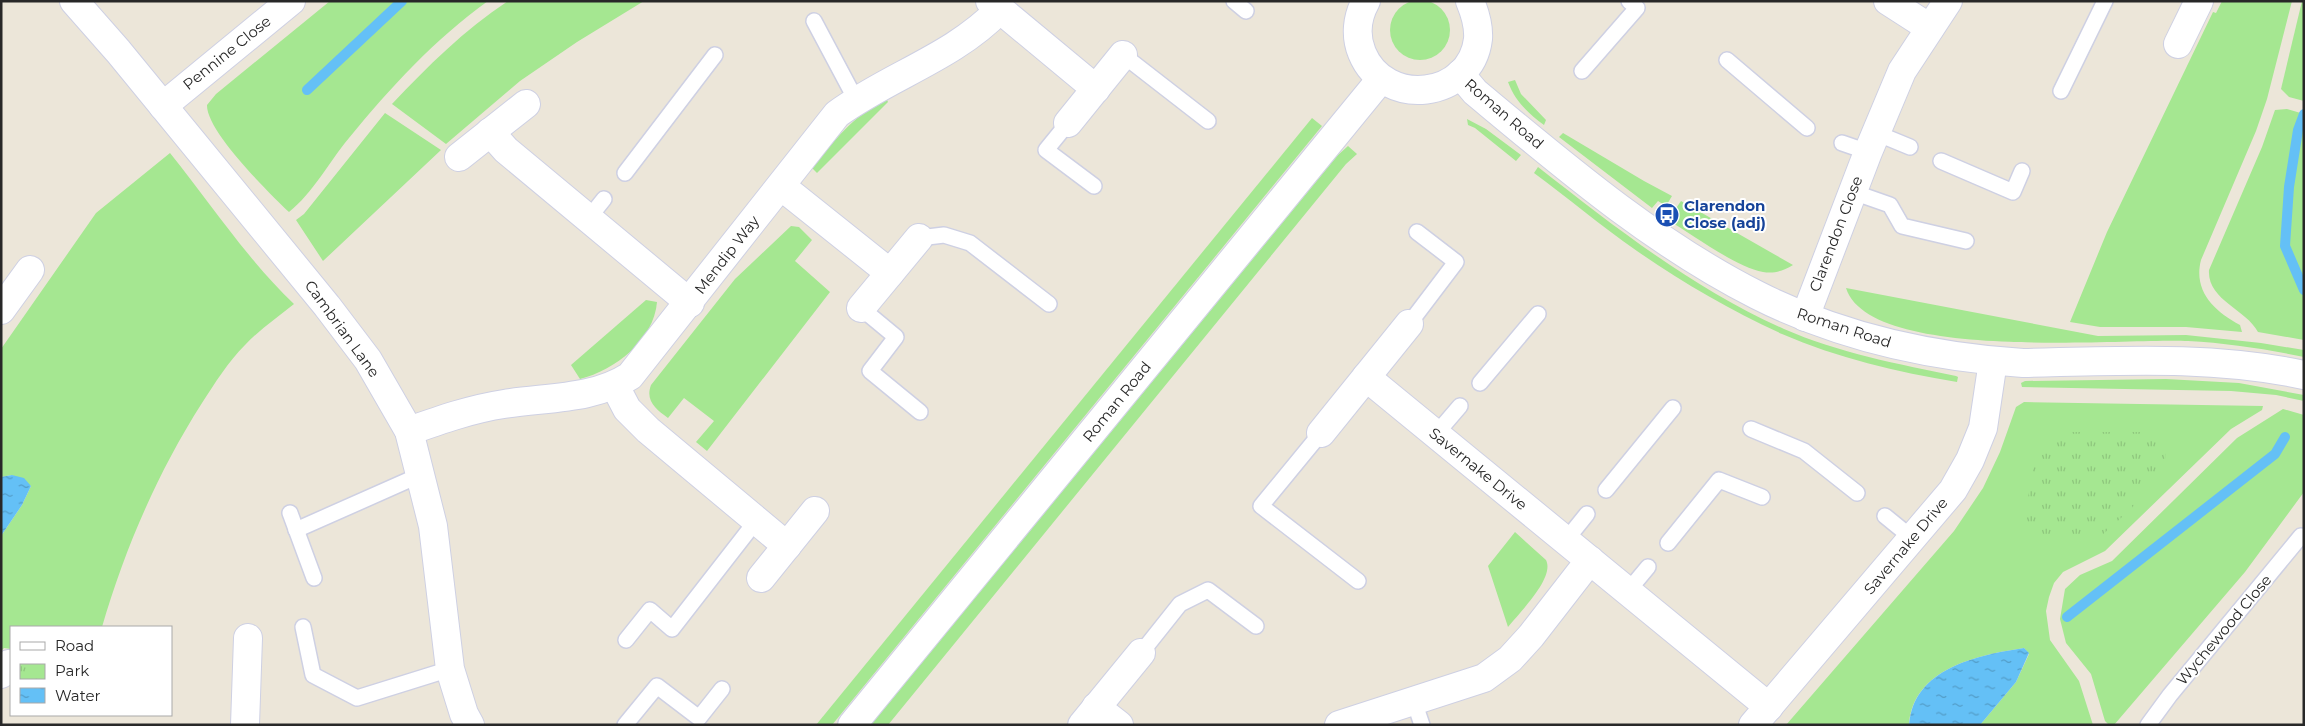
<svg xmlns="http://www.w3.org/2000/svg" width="2305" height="726" font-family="Montserrat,sans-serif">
  <defs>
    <pattern id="park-tufts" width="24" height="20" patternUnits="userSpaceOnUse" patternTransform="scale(1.25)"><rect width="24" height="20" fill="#a5e791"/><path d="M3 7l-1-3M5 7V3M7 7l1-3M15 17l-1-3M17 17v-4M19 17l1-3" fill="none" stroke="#8ec67d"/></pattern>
    <pattern id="water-ripples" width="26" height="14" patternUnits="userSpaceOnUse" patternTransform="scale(1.25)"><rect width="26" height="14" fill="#64c0f6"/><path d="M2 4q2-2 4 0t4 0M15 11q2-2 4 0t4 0" fill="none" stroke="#529cc7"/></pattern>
  </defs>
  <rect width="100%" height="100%" fill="#ece6d9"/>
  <!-- grass -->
  <g fill="#a5e791">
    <circle cx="1420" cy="30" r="30"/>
    <path d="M330,1H488C435,39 390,88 349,138C329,162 313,193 289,212C269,193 206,131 207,105L216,94Z"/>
    <path d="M508,1H644L577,42L520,81L446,144L392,104C428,66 464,30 508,1Z"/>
    <path d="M2222,1H2292L2267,99L2256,131L2201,260C2193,291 2214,311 2240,325L2242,332L2186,327H2100L2070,322L2107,232L2213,12L2216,13Z"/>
    <path d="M2302,1H2304V101L2289,97L2281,89Z"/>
    <path d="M1515,80L1521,94L1546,120L1544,125C1528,113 1515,101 1508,82Z"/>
    <path d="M886,98L888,102L817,173L812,168C836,138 852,118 886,98Z"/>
    <path d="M2287,109L2304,114V340L2258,332C2246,309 2207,300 2209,270L2262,147L2275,110Z"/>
    <path d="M385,113L441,150L323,261L296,220L304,214Z"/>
    <path d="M1312,118L1322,126L832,725H816Z"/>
    <path d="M1467,119L1486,129L1521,155L1516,161L1475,128L1468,125Z"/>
    <path d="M1563,133L1644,181L1672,196L1666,206L1658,201L1652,208L1559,137Z"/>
    <path d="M1348,146L1357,154L1346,164L888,725H871L1338,155Z"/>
    <path d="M170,153C211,204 247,259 294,304C278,317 259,330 245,345C228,362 215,383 202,403C158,472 125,548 102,627H11V649L4,648L1,651V536L22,505L31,486L12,475L1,477V349L96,213Z"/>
    <path d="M1538,167C1616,228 1694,289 1784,329C1839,353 1898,364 1956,376L1958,377L1957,382C1897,372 1837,358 1782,334C1731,311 1682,282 1637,251C1601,226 1568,198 1534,173Z"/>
    <path d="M1681,201L1793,265C1783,271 1774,274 1763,272C1736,267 1693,235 1668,220Z"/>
    <path d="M791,226L799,227L812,240L795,261L830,292L707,451L696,442L714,421L684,398L668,418C656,409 645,401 651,385L735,279Z"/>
    <path d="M1846,288L2098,336L2186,335L2261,343L2304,350V357C2265,349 2227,343 2188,341C2122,338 1870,363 1846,288Z"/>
    <path d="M646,300L657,302C654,340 615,370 580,379L571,365Z"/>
    <path d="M2166,379L2239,383L2304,395V401L2276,395L2231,391L2022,387L2021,383L2025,381Z"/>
    <path d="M2024,402L2263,406L2262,410L2231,429L2105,551L2063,572L2054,583L2049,597L2046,611L2050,640L2079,681L2093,725H1980L2016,682L2029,654L2024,648C1978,655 1913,668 1909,725H1786L1954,531L1983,488L2000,452L2016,407Z"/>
    <path d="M2283,409L2304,415V492L2245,572L2114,725H2109L2105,721L2091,674L2066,643L2060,619L2065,589L2080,575L2112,561L2237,438Z"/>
    <path d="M1515,532L1546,560C1555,578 1520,612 1508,627L1488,566Z"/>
  </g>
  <!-- park -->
  <path fill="url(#park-tufts)" d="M2058,432H2148L2160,435L2166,448L2165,461L2132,508L2100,537L2032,539L2023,530L2034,460L2043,443Z"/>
  <!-- water -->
  <g fill="url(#water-ripples)">
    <path d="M12,475L24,478L31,486L22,505L1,536V477Z"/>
    <path d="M2024,648L2029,653L2016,682L1980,725H1909C1913,668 1978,655 2024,648Z"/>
  </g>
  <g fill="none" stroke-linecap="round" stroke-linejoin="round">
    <!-- stream -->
    <g stroke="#64c0f6" stroke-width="10">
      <path d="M307,90L402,1"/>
      <path d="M2304,114L2298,130L2289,187L2285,246L2304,290"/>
      <path d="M2067,617L2275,454L2285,437"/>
    </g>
    <defs>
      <g id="service">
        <path d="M1234,1L1246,11"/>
        <path d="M814,21L856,100"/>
        <path d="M1123,55L1208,121"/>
        <path d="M1727,60L1807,128"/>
        <path d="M1582,71L1637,8L1629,1"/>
        <path d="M2061,91L2105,1"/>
        <path d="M1068,123L1046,150L1094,186"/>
        <path d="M1876,133L1910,147"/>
        <path d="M1842,143L1868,152"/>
        <path d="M1941,161L2013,192L2022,171"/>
        <path d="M625,173L715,55"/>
        <path d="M1853,192L1890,205L1902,226L1966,241"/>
        <path d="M588,219L604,199"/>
        <path d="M919,238L944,235L970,243L1049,304"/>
        <path d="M861,308L896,337L870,371L920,412"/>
        <path d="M1409,324L1456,262L1417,232"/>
        <path d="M1480,383L1538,314"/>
        <path d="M1751,429L1804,451L1857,493"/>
        <path d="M1321,433L1261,506L1358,581"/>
        <path d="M1436,434L1460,406"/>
        <path d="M1606,490L1673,408"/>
        <path d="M290,513L314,578"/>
        <path d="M1885,516L1912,538"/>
        <path d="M296,530L420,475"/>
        <path d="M1566,540L1587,514"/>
        <path d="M1668,543L1719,480L1762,497"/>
        <path d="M1628,591L1648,567"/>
        <path d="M303,627L313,675L357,698L450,669"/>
        <path d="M626,640L650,610L672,629L756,521"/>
        <path d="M1141,653L1180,604L1208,590L1256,626"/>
        <path d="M1414,701L1422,725"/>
        <path d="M625,725L657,686L699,718L722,689"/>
        <path d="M2148,725L2170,695L2301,536"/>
      </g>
      <g id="minor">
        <path d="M74,1L118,51L327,306L368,360L409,431L433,526L450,669L464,714L470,725"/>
        <path d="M990,1L1096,89"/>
        <path d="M1366,1C1357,17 1355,36 1362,53C1385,109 1471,99 1478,39C1479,26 1475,13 1470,1"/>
        <path d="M1888,1L1930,28"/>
        <path d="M2178,44L2199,1"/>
        <path d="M1460,74L1475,92C1564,166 1654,243 1757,295C1840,337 1931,357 2023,363C2116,361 2212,355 2304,375"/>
        <path d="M163,106L291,1"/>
        <path d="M1068,123L1123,55"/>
        <path d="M490,132L506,150L690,303"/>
        <path d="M459,157L526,104"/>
        <path d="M781,186L890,273"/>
        <path d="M861,308L919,238"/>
        <path d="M1,310L30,270"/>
        <path d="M1805,317L1868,152L1902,71L1948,1"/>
        <path d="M1366,377L1769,707"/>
        <path d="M615,386L627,409L648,430L787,546"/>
        <path d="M409,431C440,420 471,409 504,404C546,397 593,400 630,376L837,114C889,76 954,57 999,10"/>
        <path d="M1321,433L1409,324"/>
        <path d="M761,578L815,511"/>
        <path d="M1,674L9,664"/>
        <path d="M1096,707L1119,725"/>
        <path d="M245,725L248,638"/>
        <path d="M852,725L1381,79"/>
        <path d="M1082,725L1141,653"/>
        <path d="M1339,725L1484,678L1510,659L1531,636L1590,560"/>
        <path d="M1753,725L1953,490L1970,460L1983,428L1993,361"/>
      </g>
    </defs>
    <!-- service casing -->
    <use href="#service" stroke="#ced0e3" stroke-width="18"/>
    <!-- minor casing -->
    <use href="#minor" stroke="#ced0e3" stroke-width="30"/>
    <!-- service -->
    <use href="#service" stroke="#fff" stroke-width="15"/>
    <!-- minor -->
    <use href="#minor" stroke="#fff" stroke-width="28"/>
  </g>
  <!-- icons -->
  <defs>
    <symbol id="bus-disc" viewBox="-11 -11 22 22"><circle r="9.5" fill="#1a4fb4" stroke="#fff"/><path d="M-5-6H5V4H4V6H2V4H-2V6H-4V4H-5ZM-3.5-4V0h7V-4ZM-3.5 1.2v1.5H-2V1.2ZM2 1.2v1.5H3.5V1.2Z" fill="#fff"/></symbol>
  </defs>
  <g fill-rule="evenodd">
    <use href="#bus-disc" x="1653" y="201" width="28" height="28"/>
  </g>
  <g text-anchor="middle" stroke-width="4" stroke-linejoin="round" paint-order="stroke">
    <!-- street labels -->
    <g font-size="15" fill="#282828" stroke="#fff">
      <text transform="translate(227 53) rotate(-39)" y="5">Pennine Close</text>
      <text transform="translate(1504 114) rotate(41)" y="5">Roman Road</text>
      <text transform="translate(1836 234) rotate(-69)" y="5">Clarendon Close</text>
      <text transform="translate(727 255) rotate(-52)" y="5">Mendip Way</text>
      <text transform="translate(1844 328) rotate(18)" y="5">Roman Road</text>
      <text transform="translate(342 329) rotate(54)" y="5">Cambrian Lane</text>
      <text transform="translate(1117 402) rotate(-51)" y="5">Roman Road</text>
      <text transform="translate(1478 469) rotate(39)" y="5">Savernake Drive</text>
      <text transform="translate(1906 546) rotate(-50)" y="5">Savernake Drive</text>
      <text transform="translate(2224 630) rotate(-50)" y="5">Wychewood Close</text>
    </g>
    <!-- transit labels -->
    <g font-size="15" font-weight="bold" fill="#164399" stroke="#fff" text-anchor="start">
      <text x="1684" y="211">Clarendon<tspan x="1684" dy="17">Close (adj)</tspan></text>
    </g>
  </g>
  <!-- border -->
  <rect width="2305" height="726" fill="none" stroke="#282828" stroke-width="5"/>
  <!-- legend -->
  <rect x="10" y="626" width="162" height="90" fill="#ffffff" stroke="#a9a9a9"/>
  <rect x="20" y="642" width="25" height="8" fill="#ffffff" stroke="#a9a9a9"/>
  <text x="55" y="651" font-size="15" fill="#282828">Road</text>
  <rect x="20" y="664" width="25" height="15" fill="url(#park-tufts)" stroke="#a9a9a9"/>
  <text x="55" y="676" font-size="15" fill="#282828">Park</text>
  <rect x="20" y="688" width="25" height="15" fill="url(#water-ripples)" stroke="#a9a9a9"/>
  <text x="55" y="701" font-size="15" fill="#282828">Water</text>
</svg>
